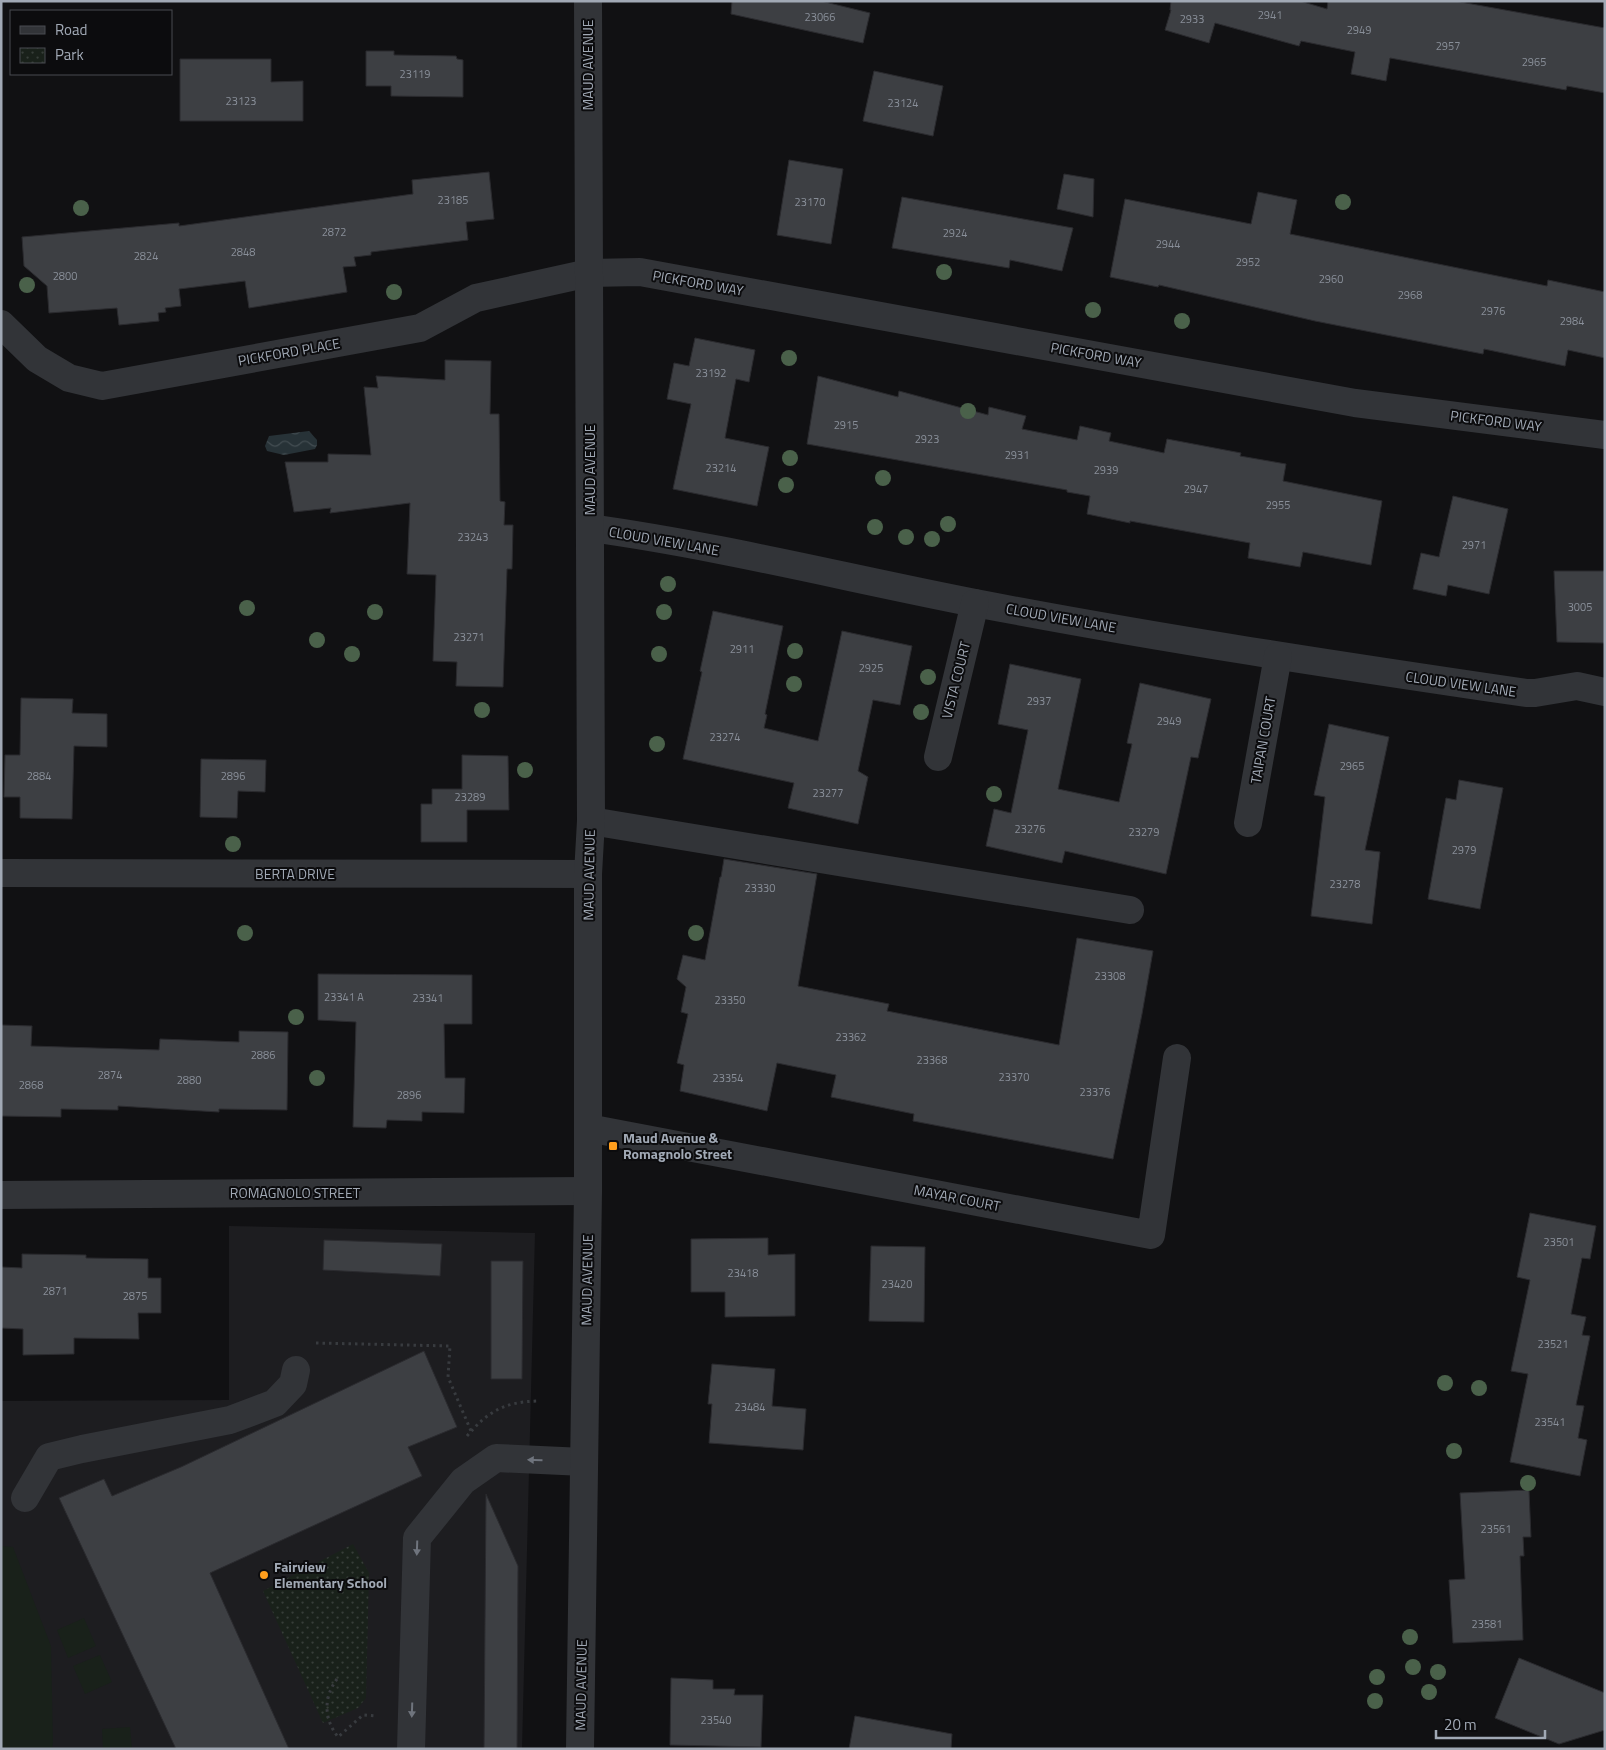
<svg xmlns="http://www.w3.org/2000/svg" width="1606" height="1750" font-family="'Titillium Web',sans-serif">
  <defs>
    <pattern id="park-dots" width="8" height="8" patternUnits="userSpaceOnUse" patternTransform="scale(1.25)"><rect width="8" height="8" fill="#19211a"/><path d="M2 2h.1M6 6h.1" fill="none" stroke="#373e39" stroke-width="1.8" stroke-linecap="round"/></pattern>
    <pattern id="water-waves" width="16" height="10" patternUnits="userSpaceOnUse" patternTransform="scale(1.25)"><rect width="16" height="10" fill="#273237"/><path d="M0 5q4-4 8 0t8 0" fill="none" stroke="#434d52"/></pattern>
  </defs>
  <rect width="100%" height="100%" fill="#111113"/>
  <!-- built -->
  <path fill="#1d1d20" d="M229,1226L535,1233L522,1749H1V1401L229,1400Z"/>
  <!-- park -->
  <path fill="url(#park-dots)" d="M353,1544L369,1573L366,1698L358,1708L323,1723L263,1591Z"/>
  <!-- pitch -->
  <g fill="#19211a">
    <path d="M1,1546L13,1547L51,1646L53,1742L52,1749H1Z"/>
    <path d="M84,1618L96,1646L68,1658L57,1630Z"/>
    <path d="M100,1655L112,1682L85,1694L73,1666Z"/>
    <path d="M130,1727L132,1749H103L102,1729Z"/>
  </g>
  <!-- water -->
  <path fill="url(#water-waves)" d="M309,431L317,440V445L315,449L284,455L267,451L265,446L269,436Z"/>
  <!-- building -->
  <g fill="#3d3f43" stroke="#2b2b2f">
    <path d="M732,1H821L870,13L863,43L731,14Z"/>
    <path d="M1171,1H1300L1327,9L1328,1H1455L1605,28V93L1567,86L1566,90L1390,58L1386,81L1351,74L1355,52L1301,41L1299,46L1215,23L1209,43L1165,30L1171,10H1170Z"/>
    <path d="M366,51H394V55L456,56L457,59L463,60V97L391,96V86H366Z"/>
    <path d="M180,59H271V82L303,81V121H180Z"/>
    <path d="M874,71L943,86L933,136L863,121Z"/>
    <path d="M789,160L843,169L831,244L777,235Z"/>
    <path d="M489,172L494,219L466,222L468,240L371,252V255L354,257L356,266L343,267L347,292L249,308L245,281L179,289L181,306L165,308L166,312L158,313L159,321L119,325L117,308L49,313L47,286L24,266L22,237L179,223V226L413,194L412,180Z"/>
    <path d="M1064,174L1094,179L1093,217L1057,209Z"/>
    <path d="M1258,192L1297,200L1290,234L1547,286L1548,280L1605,292V358L1568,350L1565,366L1484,349L1483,354L1315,321L1159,285L1158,287L1110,277L1125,199L1251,224Z"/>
    <path d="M902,197L1073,228L1062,271L1010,260L1009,268L892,248Z"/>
    <path d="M695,338L755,350L749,382L736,379L725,438L769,447L757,506L673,489L691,404L667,399L674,363L689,366Z"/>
    <path d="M445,360L491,361L490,414H499L500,501L505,502L504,525H513L512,569H507L503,687L456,686L457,662L433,661L436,575L407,574L410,503L330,513L331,508L294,512L285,462H328V454L371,455L364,387L378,388L376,376L445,380Z"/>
    <path d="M818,376L898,397L899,391L988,415L989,407L1026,416L1022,429L1077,440L1080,426L1111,433L1109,441L1164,453L1167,439L1241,453L1240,456L1286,464L1283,481L1382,501L1371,565L1303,552L1300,567L1248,558L1250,543L1130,521V523L1087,514L1090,496L1067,492V490L807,444Z"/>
    <path d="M1453,496L1508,509L1489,594L1448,585L1446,596L1413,589L1421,553L1439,557Z"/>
    <path d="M1554,571H1605V643L1557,642Z"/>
    <path d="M713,611L783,626L765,714L767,715L764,728L818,741L842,631L912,646L900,705L873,700L858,771L868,777L858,824L788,808L794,783L683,759L702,672L700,671Z"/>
    <path d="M1010,664L1081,679L1058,789L1119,802L1132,744L1127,743L1140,683L1211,699L1198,758L1191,757L1166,874L1065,851L1062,863L986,846L994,809L1011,813L1028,730L998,724Z"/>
    <path d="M21,698L73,699L72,713L107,714V747L74,746L72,819L20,818V797H4L5,755H20Z"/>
    <path d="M1329,724L1389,737L1365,850L1380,852L1372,924L1311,916L1325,797L1314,795Z"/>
    <path d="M462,755L508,756L509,810H467V842H421V804H432V789H462Z"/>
    <path d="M201,759L266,760L265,792L238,791L237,818L200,817Z"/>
    <path d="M1459,780L1503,788L1480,909L1428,899L1446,798L1456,800Z"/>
    <path d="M724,859L817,874L798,986L889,1004L887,1011L1059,1045L1077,938L1153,951L1142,1014L1113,1159L913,1121L914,1114L831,1097L836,1075L777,1063L767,1111L680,1091L684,1065L677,1063L688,1014L681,1012L686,987L677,979L683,955L705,960L720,877H721Z"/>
    <path d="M318,974L472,975V1024H444L445,1078H465L464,1113L422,1112V1121L387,1120L386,1128L353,1127L356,1022L318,1020Z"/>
    <path d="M1,1025L32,1026L31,1046L159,1050L160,1039L239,1042V1031L288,1032L287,1110L219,1109V1112L118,1106V1110L61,1109V1117L1,1116Z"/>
    <path d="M1530,1213L1596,1226L1590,1259L1582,1258L1571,1314L1586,1317L1582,1335L1590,1336L1576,1405L1584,1406L1578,1438L1587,1440L1580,1476L1510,1462L1528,1374L1511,1371L1530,1280L1517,1277Z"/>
    <path d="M768,1238V1255L795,1254V1316L725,1317V1292H691V1239Z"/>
    <path d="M324,1240L442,1244L440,1276L323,1270Z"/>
    <path d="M871,1246L925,1247L924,1322L869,1321Z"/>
    <path d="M22,1254L86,1255V1258L148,1259V1278H161V1313H138L139,1339L74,1338V1354L23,1355V1329L1,1328V1267L22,1268Z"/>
    <path d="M491,1261H523L522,1379H491Z"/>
    <path d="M424,1351L457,1427L408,1447L422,1476L210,1573L289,1749H176L59,1498L104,1479L112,1496L181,1467Z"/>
    <path d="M712,1364L775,1369L772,1406L806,1409L803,1450L709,1443L712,1404H708Z"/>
    <path d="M1529,1490L1531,1537H1523L1524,1556H1520L1523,1640L1453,1643L1449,1580L1465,1579L1460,1493Z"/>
    <path d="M486,1494L518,1566L517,1749H484Z"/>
    <path d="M1519,1658L1605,1693V1730L1559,1744L1495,1718Z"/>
    <path d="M671,1678L713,1680V1689H735L734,1695H763L761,1747L670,1745Z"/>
    <path d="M855,1716L952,1734L951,1749H849Z"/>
  </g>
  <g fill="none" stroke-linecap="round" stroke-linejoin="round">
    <!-- path -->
    <g stroke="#383b3f" stroke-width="3" stroke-dasharray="2.5 4" stroke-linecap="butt">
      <path d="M316,1343L450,1346L448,1377L471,1431"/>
      <path d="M467,1436C488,1411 505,1402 537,1401"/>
      <path d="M337,1679C323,1698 324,1719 338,1737L363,1715L377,1716"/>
    </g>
    <!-- minor -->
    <g stroke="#323438" stroke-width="28">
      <path d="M1,324L37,359L69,378L102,386L420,328L476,298L589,273L640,272L1355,403L1605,435"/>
      <path d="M590,528C720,546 847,578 975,603C1157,638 1342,666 1526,693H1535L1577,686L1605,692"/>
      <path d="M938,757L975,603"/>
      <path d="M591,821L1130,910"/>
      <path d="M1248,823L1278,656"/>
      <path d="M1,873L588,874"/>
      <path d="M588,1128L1151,1235L1177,1058"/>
      <path d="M1,1195L588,1191"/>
      <path d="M25,1498L49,1457L82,1449L230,1420L275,1403L293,1384L296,1370"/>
      <path d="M411,1749L417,1538L463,1481L496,1458L584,1462"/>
      <path d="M580,1749L588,1191V874L591,821L588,1"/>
    </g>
  </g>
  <!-- trees -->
  <g fill="#4a614a">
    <circle cx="1343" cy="202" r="8"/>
    <circle cx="81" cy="208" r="8"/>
    <circle cx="944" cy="272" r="8"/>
    <circle cx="27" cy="285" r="8"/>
    <circle cx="394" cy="292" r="8"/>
    <circle cx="1093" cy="310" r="8"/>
    <circle cx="1182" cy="321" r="8"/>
    <circle cx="789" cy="358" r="8"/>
    <circle cx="968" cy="411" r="8"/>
    <circle cx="790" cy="458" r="8"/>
    <circle cx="883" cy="478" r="8"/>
    <circle cx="786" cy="485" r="8"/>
    <circle cx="948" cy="524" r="8"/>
    <circle cx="875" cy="527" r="8"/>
    <circle cx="906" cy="537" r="8"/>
    <circle cx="932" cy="539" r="8"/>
    <circle cx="668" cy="584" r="8"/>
    <circle cx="247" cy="608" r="8"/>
    <circle cx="375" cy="612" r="8"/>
    <circle cx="664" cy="612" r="8"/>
    <circle cx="317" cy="640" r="8"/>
    <circle cx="795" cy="651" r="8"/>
    <circle cx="352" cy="654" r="8"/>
    <circle cx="659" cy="654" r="8"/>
    <circle cx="928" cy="677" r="8"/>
    <circle cx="794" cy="684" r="8"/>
    <circle cx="482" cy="710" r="8"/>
    <circle cx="921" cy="712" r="8"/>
    <circle cx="657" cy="744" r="8"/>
    <circle cx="525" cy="770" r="8"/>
    <circle cx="994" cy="794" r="8"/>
    <circle cx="233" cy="844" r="8"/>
    <circle cx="245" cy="933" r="8"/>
    <circle cx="696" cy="933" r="8"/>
    <circle cx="296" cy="1017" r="8"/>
    <circle cx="317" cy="1078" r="8"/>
    <circle cx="1445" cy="1383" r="8"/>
    <circle cx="1479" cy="1388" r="8"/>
    <circle cx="1454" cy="1451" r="8"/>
    <circle cx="1528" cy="1483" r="8"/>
    <circle cx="1410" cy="1637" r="8"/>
    <circle cx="1413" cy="1667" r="8"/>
    <circle cx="1438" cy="1672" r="8"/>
    <circle cx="1377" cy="1677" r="8"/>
    <circle cx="1429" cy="1692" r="8"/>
    <circle cx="1375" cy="1701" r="8"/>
  </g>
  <!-- one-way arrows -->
  <defs><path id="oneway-solid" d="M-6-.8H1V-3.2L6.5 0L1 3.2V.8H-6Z" transform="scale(1.25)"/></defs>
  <g fill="#6f747d">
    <use href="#oneway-solid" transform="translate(535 1460) rotate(-178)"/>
    <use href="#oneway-solid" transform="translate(417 1548) rotate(92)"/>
    <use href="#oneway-solid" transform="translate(412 1710) rotate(92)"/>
  </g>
  <!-- markers -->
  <g fill="#ff9e1d" stroke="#0c0c0e" stroke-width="2">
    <rect x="608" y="1141" width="10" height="10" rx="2.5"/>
    <circle cx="264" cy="1575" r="5"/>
  </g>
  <g text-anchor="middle" stroke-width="4" stroke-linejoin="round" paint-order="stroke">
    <!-- number labels -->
    <g font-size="11" fill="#888e98">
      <text x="1270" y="19">2941</text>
      <text x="820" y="21">23066</text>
      <text x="1192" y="23">2933</text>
      <text x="1359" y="34">2949</text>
      <text x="1448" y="50">2957</text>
      <text x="1534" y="66">2965</text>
      <text x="415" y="78">23119</text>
      <text x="241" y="105">23123</text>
      <text x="903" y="107">23124</text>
      <text x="453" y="204">23185</text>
      <text x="810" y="206">23170</text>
      <text x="334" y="236">2872</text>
      <text x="955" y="237">2924</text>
      <text x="1168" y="248">2944</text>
      <text x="243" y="256">2848</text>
      <text x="146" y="260">2824</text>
      <text x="1248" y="266">2952</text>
      <text x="65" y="280">2800</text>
      <text x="1331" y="283">2960</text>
      <text x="1410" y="299">2968</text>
      <text x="1493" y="315">2976</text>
      <text x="1572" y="325">2984</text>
      <text x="711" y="377">23192</text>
      <text x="846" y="429">2915</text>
      <text x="927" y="443">2923</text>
      <text x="1017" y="459">2931</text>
      <text x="721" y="472">23214</text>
      <text x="1106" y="474">2939</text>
      <text x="1196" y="493">2947</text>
      <text x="1278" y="509">2955</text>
      <text x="473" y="541">23243</text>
      <text x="1474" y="549">2971</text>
      <text x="1580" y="611">3005</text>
      <text x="469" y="641">23271</text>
      <text x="742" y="653">2911</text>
      <text x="871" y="672">2925</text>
      <text x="1039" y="705">2937</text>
      <text x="1169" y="725">2949</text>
      <text x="725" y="741">23274</text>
      <text x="1352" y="770">2965</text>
      <text x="39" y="780">2884</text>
      <text x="233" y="780">2896</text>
      <text x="828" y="797">23277</text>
      <text x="470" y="801">23289</text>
      <text x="1030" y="833">23276</text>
      <text x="1144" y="836">23279</text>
      <text x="1464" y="854">2979</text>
      <text x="1345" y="888">23278</text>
      <text x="760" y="892">23330</text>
      <text x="1110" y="980">23308</text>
      <text x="344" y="1001">23341 A</text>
      <text x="428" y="1002">23341</text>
      <text x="730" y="1004">23350</text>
      <text x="851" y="1041">23362</text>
      <text x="263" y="1059">2886</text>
      <text x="932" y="1064">23368</text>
      <text x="110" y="1079">2874</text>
      <text x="1014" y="1081">23370</text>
      <text x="728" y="1082">23354</text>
      <text x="189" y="1084">2880</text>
      <text x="31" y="1089">2868</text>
      <text x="1095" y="1096">23376</text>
      <text x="409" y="1099">2896</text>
      <text x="1559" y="1246">23501</text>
      <text x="743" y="1277">23418</text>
      <text x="897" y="1288">23420</text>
      <text x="55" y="1295">2871</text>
      <text x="135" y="1300">2875</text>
      <text x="1553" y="1348">23521</text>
      <text x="750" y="1411">23484</text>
      <text x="1550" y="1426">23541</text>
      <text x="1496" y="1533">23561</text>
      <text x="1487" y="1628">23581</text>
      <text x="716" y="1724">23540</text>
    </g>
    <!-- street labels -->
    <g font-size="14" fill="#a1a9b5" stroke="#0c0c0e">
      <text transform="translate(588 65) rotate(-90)" y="5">MAUD AVENUE</text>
      <text transform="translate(698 283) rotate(10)" y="5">PICKFORD WAY</text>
      <text transform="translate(289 352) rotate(-10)" y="5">PICKFORD PLACE</text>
      <text transform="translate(1096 355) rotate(10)" y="5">PICKFORD WAY</text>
      <text transform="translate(1496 421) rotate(7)" y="5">PICKFORD WAY</text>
      <text transform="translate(590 470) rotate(-90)" y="5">MAUD AVENUE</text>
      <text transform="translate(664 541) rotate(10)" y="5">CLOUD VIEW LANE</text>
      <text transform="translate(1061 618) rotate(10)" y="5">CLOUD VIEW LANE</text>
      <text transform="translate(956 680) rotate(-76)" y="5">VISTA COURT</text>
      <text transform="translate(1461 684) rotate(8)" y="5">CLOUD VIEW LANE</text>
      <text transform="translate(1263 740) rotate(-80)" y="5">TAIPAN COURT</text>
      <text x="295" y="879">BERTA DRIVE</text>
      <text transform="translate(589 875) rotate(-89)" y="5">MAUD AVENUE</text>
      <text x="295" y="1198">ROMAGNOLO STREET</text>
      <text transform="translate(957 1198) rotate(11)" y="5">MAYAR COURT</text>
      <text transform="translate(587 1280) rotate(-89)" y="5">MAUD AVENUE</text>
      <text transform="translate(581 1685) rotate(-89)" y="5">MAUD AVENUE</text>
    </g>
    <!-- poi labels -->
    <g font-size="14" font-weight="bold" fill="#a1a9b5" stroke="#0c0c0e" text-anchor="start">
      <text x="623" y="1143">Maud Avenue &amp;<tspan x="623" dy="16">Romagnolo Street</tspan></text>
      <text x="274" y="1572">Fairview<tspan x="274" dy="16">Elementary School</tspan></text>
    </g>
  </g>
  <!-- border -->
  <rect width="1606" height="1750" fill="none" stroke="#a1a9b5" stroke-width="5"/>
  <!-- legend -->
  <rect x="10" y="10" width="162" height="65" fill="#0c0c0e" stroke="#484b51"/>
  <rect x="20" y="26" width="25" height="8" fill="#323438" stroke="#484b51"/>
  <text x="55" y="35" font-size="15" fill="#a1a9b5">Road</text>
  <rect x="20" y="48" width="25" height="15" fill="url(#park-dots)" stroke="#484b51"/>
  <text x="55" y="60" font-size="15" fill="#a1a9b5">Park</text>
  <!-- scale -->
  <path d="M1436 1730v8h109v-8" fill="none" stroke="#a1a9b5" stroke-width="2.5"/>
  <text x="1444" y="1730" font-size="15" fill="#a1a9b5" stroke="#0c0c0e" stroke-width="4" paint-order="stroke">20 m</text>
</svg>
